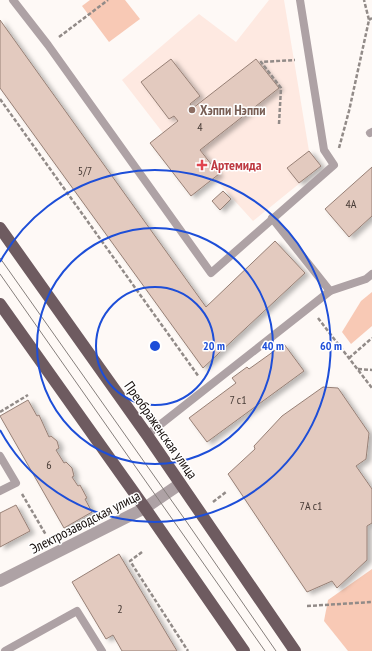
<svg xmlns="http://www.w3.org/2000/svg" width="372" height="651" font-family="'PT Sans Narrow',sans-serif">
  <defs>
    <filter id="shadow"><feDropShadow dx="4.5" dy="2.5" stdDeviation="2" flood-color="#0004"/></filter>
  </defs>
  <rect width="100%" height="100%" fill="#fef9f6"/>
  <!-- built -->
  <path fill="#fee9e1" d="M269,0H284L309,151L321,166L253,221L214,178L191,196L150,143L163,133L122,80L199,14L236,42Z"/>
  <!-- green -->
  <g fill="#f8c9b5">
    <path d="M90,0H125L140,19L109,42L82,6Z"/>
    <path d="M372,292V326L351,344L342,332L361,301Z"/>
    <path d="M372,569V651H348L324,621L328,600Z"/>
  </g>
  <!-- building -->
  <g fill="#e3cabf" stroke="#978076" filter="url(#shadow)">
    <path d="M0,20L206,307L275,241L305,273L203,368L0,88Z"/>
    <path d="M171,59L200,96L190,104L193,108L256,59L279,88L200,150L219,174L191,196L150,143L178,121L174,116L169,119L141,82Z"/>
    <path d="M309,151L321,166L299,183L287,168Z"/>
    <path d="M372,167V216L349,237L325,209Z"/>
    <path d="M223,191L231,199L220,210L212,201Z"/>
    <path d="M284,344L304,371L207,442L189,418L236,383L232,378L247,367L249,369Z"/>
    <path d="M323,387L338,388L369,433L366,459L356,466L372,489V523L367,526V560L337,588L332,581L307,592L228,474L255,449L254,446L282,416Z"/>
    <path d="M28,400L37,416L39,415L49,437L51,436L57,441L59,448L56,450L64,463L66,462L72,468L74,476L72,477L78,486L80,485L87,498L85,499L92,512L64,528L0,416Z"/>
    <path d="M16,505L30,531L0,547V513Z"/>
    <path d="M119,554L177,651H122L113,635L106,639L72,582Z"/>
  </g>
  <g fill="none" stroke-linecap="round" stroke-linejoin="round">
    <!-- path -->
    <g stroke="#928b88" stroke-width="2.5" stroke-dasharray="4 2" stroke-linecap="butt">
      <path d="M369,20L372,18"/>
      <path d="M59,37L108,0"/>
      <path d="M0,99L199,377"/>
      <path d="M279,124L281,88L261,62L295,60"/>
      <path d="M339,148L349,111L369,20L364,0"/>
      <path d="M318,318L372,388"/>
      <path d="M349,358L372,338"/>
      <path d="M358,369L372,370"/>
      <path d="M0,412L28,395"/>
      <path d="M22,494L46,535"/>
      <path d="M213,502L226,492"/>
      <path d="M142,552L130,561L188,651"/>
      <path d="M307,606L372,602"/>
    </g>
    <!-- service -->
    <g stroke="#aea2a5" stroke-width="8">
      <path d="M13,0L48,45L211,273L334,165L324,150L300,0"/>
      <path d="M370,133L372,132"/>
      <path d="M272,218L330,291"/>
      <path d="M147,435L330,291L366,279L372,274"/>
      <path d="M0,456L16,483L0,491"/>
      <path d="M5,651L77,611L102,651"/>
    </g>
    <!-- tertiary -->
    <path stroke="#aea2a5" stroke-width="12" d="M0,581L145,508L180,484"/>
    <!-- primary -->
    <g stroke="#6e5b60" stroke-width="12">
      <path d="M0,228L147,435L295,651"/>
      <path d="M0,304L145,508L244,651"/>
    </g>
    <!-- tram -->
    <g stroke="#867f7c" stroke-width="1">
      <path d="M0,258L186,521L276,651"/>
      <path d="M0,274L265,651"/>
    </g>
  </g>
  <!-- distance rings -->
  <g fill="none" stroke="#1d4ed8" stroke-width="2">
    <circle cx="155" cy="346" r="59"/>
    <circle cx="155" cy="346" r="118"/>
    <path d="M0 262A176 176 0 1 1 0 430"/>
  </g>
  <!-- markers -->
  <circle fill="#8d6e63" stroke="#fff" stroke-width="1.5" cx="192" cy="110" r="4"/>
  <path fill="#e0444e" stroke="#fff" stroke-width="1.5" d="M200 159h4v4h4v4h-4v4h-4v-4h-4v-4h4z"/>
  <g text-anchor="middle" stroke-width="3" stroke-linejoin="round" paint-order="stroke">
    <!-- number labels -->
    <g font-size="12" fill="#473b36">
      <text x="200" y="131">4</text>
      <text x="85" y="175">5/7</text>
      <text x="351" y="208">4А</text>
      <text x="238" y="404">7 с1</text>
      <text x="49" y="469">6</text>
      <text x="311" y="510">7А с1</text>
      <text x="120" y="613">2</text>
    </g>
    <!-- education labels -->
    <g font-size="14" font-weight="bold" fill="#785e54" stroke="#fff" text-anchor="start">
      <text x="200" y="115">Хэппи Нэппи</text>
    </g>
    <!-- health labels -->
    <g font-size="14" font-weight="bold" fill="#be3a42" stroke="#fff" text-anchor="start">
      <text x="211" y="170">Артемида</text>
    </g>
    <!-- street labels -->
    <g font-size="14" fill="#130b08" stroke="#fff">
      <text transform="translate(161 430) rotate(55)" y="5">Преображенская улица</text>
      <text transform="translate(85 522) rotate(-27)" y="5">Электрозаводская улица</text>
    </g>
  </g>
  <circle cx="155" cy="346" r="6" fill="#1d4ed8" stroke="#fff" stroke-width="2"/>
  <g font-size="12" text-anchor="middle" font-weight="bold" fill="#1d4ed8" stroke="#fff" stroke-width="3" stroke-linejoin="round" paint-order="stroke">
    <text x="214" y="350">20 m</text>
    <text x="273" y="350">40 m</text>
    <text x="331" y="350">60 m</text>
  </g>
</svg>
